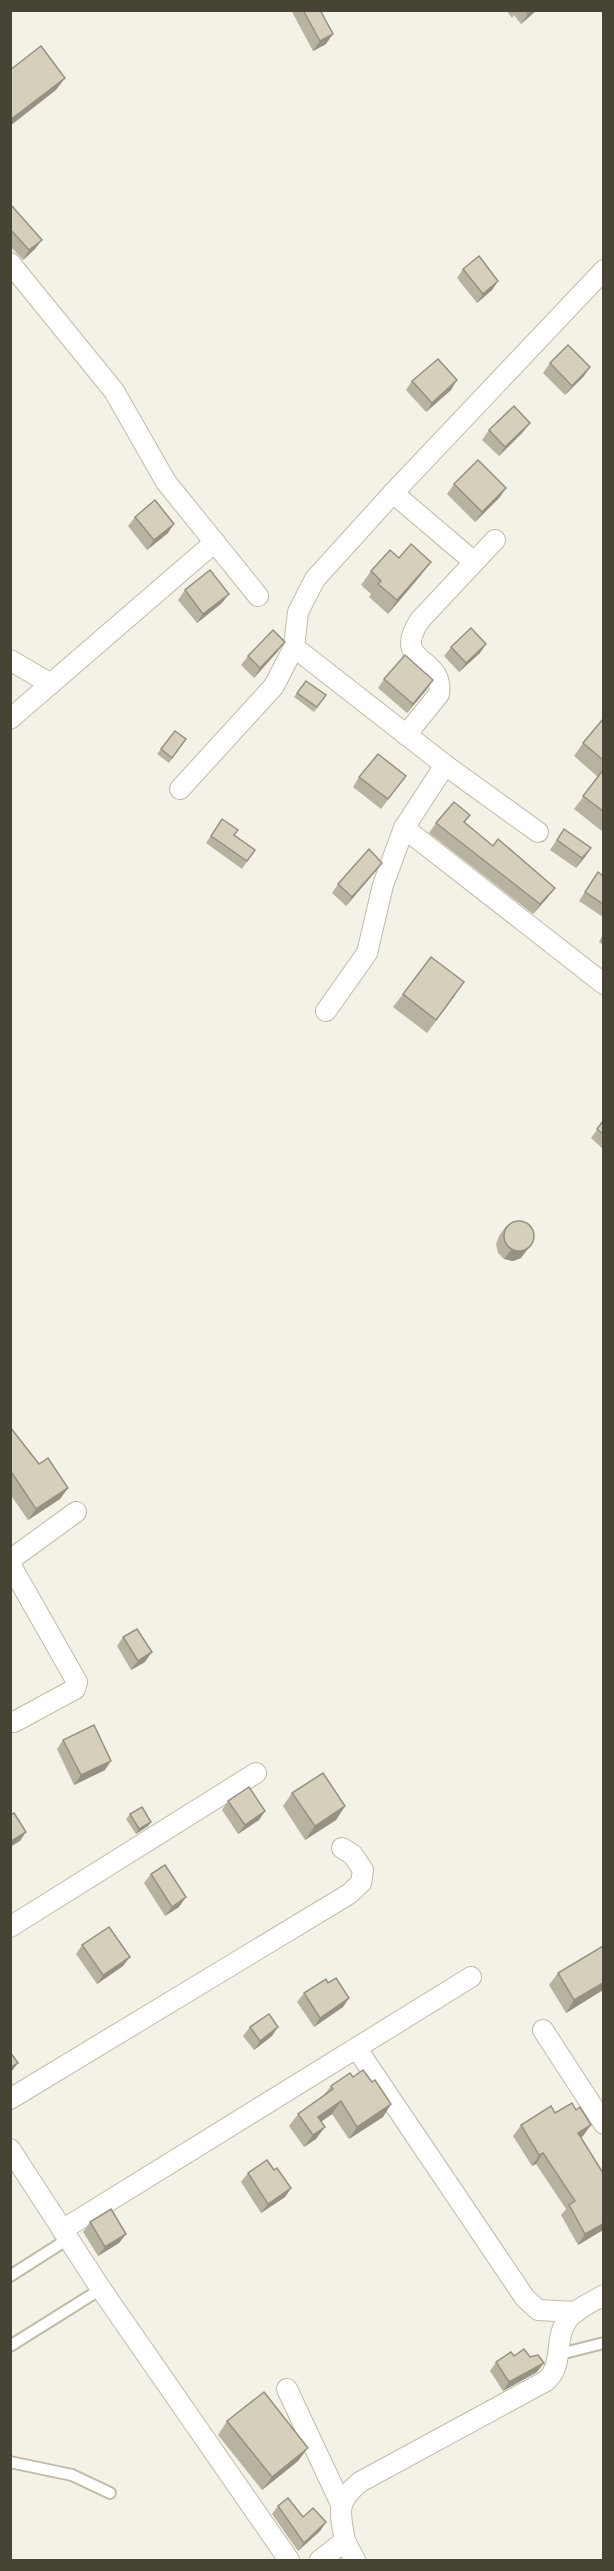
<svg xmlns="http://www.w3.org/2000/svg" width="614" height="2571" font-family="Mulish,sans-serif">
  <rect width="100%" height="100%" fill="#f4f2e7"/>
  <g fill="none" stroke-linecap="round" stroke-linejoin="round">
    <defs>
      <g id="lane">
        <path d="M10,2276L68,2239"/>
        <path d="M10,2346L101,2289"/>
        <path d="M560,2354L604,2343"/>
        <path d="M10,2462L72,2475L110,2493"/>
      </g>
      <g id="street">
        <path d="M10,263L114,391L166,482L258,596"/>
        <path d="M393,493L473,561"/>
        <path d="M294,647L445,765L538,832"/>
        <path d="M10,660L51,684"/>
        <path d="M10,719L215,542"/>
        <path d="M406,735L439,694C445,655 390,665 420,620L495,540"/>
        <path d="M180,789L274,686L294,647L298,612L315,579L393,493L604,270"/>
        <path d="M404,828L604,984"/>
        <path d="M326,1011L367,953L383,885L404,828L445,765"/>
        <path d="M10,1560L76,1512"/>
        <path d="M10,1564L77,1682L75,1689L14,1722L10,1721"/>
        <path d="M10,1927L256,1773"/>
        <path d="M543,2030L604,2124"/>
        <path d="M357,2049L525,2298L538,2310L576,2312"/>
        <path d="M10,2099L349,1894L361,1883L363,1870L353,1855L342,1848"/>
        <path d="M10,2149L101,2289L289,2560"/>
        <path d="M62,2230L471,1977"/>
        <path d="M287,2389L341,2504"/>
        <path d="M345,2541L355,2560"/>
        <path d="M320,2560L345,2541C340,2512 335,2503 360,2482L546,2381C565,2364 553,2339 568,2319C576,2309 592,2302 604,2295"/>
      </g>
    </defs>
    <!-- lane casing -->
    <use href="#lane" stroke="#c0bba9" stroke-width="14"/>
    <!-- street casing -->
    <use href="#street" stroke="#c0bba9" stroke-width="22"/>
    <!-- lane -->
    <use href="#lane" stroke="#fff" stroke-width="10"/>
    <!-- street -->
    <use href="#street" stroke="#fff" stroke-width="20"/>
  </g>
  <!-- wall -->
  <g fill="#b8b2a1">
    <path d="M291,10H320L326,44L313,51Z"/>
    <path d="M506,10H537L521,24L514,15L512,18Z"/>
    <path d="M10,206L35,249L23,260L10,246Z"/>
    <path d="M463,269L498,281L492,290L477,303L457,278Z"/>
    <path d="M550,363L584,376L565,395L543,373Z"/>
    <path d="M412,381L451,390L426,412L406,390Z"/>
    <path d="M489,430L523,432L499,456L482,440Z"/>
    <path d="M454,484L500,497L475,522L447,494Z"/>
    <path d="M135,517L168,533L147,550L128,526Z"/>
    <path d="M399,558L421,575L388,614L369,597L371,594L361,585L371,571Z"/>
    <path d="M185,590L222,603L197,623L178,600Z"/>
    <path d="M451,647L480,653L459,672L444,656Z"/>
    <path d="M278,651L254,678L241,665L248,656Z"/>
    <path d="M384,679L427,689L407,713L378,688Z"/>
    <path d="M306,681L326,695L314,712L294,697Z"/>
    <path d="M603,719V832L574,809L598,777L574,756L583,743Z"/>
    <path d="M175,731L186,739L169,763L157,754Z"/>
    <path d="M406,776L381,809L353,787L359,777Z"/>
    <path d="M470,815L465,822L493,846L555,888L548,897L533,914L429,833L436,823Z"/>
    <path d="M222,819L234,835L255,850L242,869L206,843Z"/>
    <path d="M564,829L591,848L585,857L576,868L550,850Z"/>
    <path d="M382,863L375,872L346,906L332,893L338,884Z"/>
    <path d="M598,872L603,876V917L579,901Z"/>
    <path d="M603,934V945L599,942Z"/>
    <path d="M403,994L455,996L427,1033L393,1007Z"/>
    <path d="M603,1121V1149L591,1138Z"/>
    <path d="M506,1226L521,1258L513,1261L504,1259L498,1253L496,1244L499,1236Z"/>
    <path d="M10,1427L39,1464L68,1488L60,1499L28,1520L10,1494Z"/>
    <path d="M123,1637L145,1662L131,1670L117,1646Z"/>
    <path d="M63,1740L105,1770L74,1785L57,1749Z"/>
    <path d="M292,1793L345,1806L336,1820L305,1840L283,1806Z"/>
    <path d="M228,1801L265,1811L259,1820L238,1834L222,1810Z"/>
    <path d="M130,1814L151,1822L148,1826L136,1834L126,1819Z"/>
    <path d="M151,1874L179,1907L165,1916L144,1883Z"/>
    <path d="M82,1945L123,1966L97,1984L76,1954Z"/>
    <path d="M603,1946V1990L566,2013L549,1985L558,1973Z"/>
    <path d="M328,1983L349,1998L343,2007L314,2027L297,2002L304,1993Z"/>
    <path d="M250,2027L272,2036L254,2050L243,2036Z"/>
    <path d="M353,2077L372,2082L391,2104L383,2117L349,2139L332,2114L321,2122L316,2139L304,2147L289,2126L298,2114L323,2096L331,2086Z"/>
    <path d="M576,2110L583,2136L581,2138L603,2230L578,2245L561,2215L566,2209L536,2164L532,2166L513,2136L521,2125L555,2113Z"/>
    <path d="M274,2170L291,2188L285,2197L261,2213L241,2182L248,2173Z"/>
    <path d="M90,2222L126,2234L119,2243L98,2256L83,2232Z"/>
    <path d="M514,2356L530,2357L537,2372L503,2391L490,2371L496,2362Z"/>
    <path d="M227,2421L298,2461L262,2490L218,2435Z"/>
    <path d="M278,2506L303,2517L326,2522L320,2531L298,2551L272,2514Z"/>
  </g>
  <!-- shaded-wall -->
  <g fill="#969183">
    <path d="M532,10H537L521,24L528,14Z"/>
    <path d="M333,34L326,44L313,51L320,41Z"/>
    <path d="M65,78L56,90L10,126V120Z"/>
    <path d="M42,240L35,249L23,260L29,250Z"/>
    <path d="M498,281L492,290L477,303L483,294Z"/>
    <path d="M590,367L584,376L565,395L572,386Z"/>
    <path d="M457,380L451,390L426,412L432,403Z"/>
    <path d="M530,423L523,432L499,456L505,447Z"/>
    <path d="M506,488L500,497L475,522L482,512Z"/>
    <path d="M174,524L168,533L147,550L154,540Z"/>
    <path d="M431,562L421,575L388,614L397,600Z"/>
    <path d="M229,594L222,603L197,623L203,614Z"/>
    <path d="M285,642L278,651L254,678L260,668Z"/>
    <path d="M486,644L480,653L459,672L466,663Z"/>
    <path d="M433,680L427,689L407,713L413,704Z"/>
    <path d="M591,848L585,857L576,868L582,858Z"/>
    <path d="M382,863L375,872L346,906L352,897Z"/>
    <path d="M555,888L548,897L533,914L540,904Z"/>
    <path d="M533,1242L521,1258L513,1261L504,1259L511,1250Z"/>
    <path d="M68,1488L60,1499L28,1520L36,1509Z"/>
    <path d="M152,1652L145,1662L131,1670L138,1661Z"/>
    <path d="M111,1761L105,1770L74,1785L81,1775Z"/>
    <path d="M345,1806L336,1820L305,1840L315,1826Z"/>
    <path d="M265,1811L259,1820L238,1834L245,1825Z"/>
    <path d="M151,1822L148,1826L136,1834L139,1829Z"/>
    <path d="M26,1832L20,1841L10,1847V1842Z"/>
    <path d="M186,1897L179,1907L165,1916L172,1907Z"/>
    <path d="M130,1957L123,1966L97,1984L103,1975Z"/>
    <path d="M603,1983V1990L566,2013L574,2000Z"/>
    <path d="M349,1998L343,2007L314,2027L320,2018Z"/>
    <path d="M278,2027L272,2036L254,2050L260,2041Z"/>
    <path d="M18,2063L11,2072L10,2073V2068Z"/>
    <path d="M341,2101L332,2114L309,2130L318,2117Z"/>
    <path d="M391,2104L383,2117L349,2139L357,2127Z"/>
    <path d="M591,2125L583,2136L570,2144L578,2133Z"/>
    <path d="M325,2127L316,2139L304,2147L313,2135Z"/>
    <path d="M543,2153L536,2164L532,2166L539,2155Z"/>
    <path d="M291,2188L285,2197L261,2213L268,2204Z"/>
    <path d="M603,2224V2230L578,2245L585,2234Z"/>
    <path d="M126,2234L119,2243L98,2256L105,2247Z"/>
    <path d="M544,2363L537,2372L503,2391L509,2382Z"/>
    <path d="M308,2448L298,2461L262,2490L272,2477Z"/>
    <path d="M326,2522L320,2531L298,2551L304,2543Z"/>
  </g>
  <!-- building -->
  <g fill="#d6cfbb" stroke="#969183" stroke-width="1.5">
    <path d="M303,10H320L333,34L320,41Z"/>
    <path d="M525,10H532L528,14Z"/>
    <path d="M41,46L65,78L10,120V70Z"/>
    <path d="M11,205L42,240L29,250L10,229V206Z"/>
    <path d="M479,256L498,281L483,294L463,269Z"/>
    <path d="M568,345L590,367L572,386L550,363Z"/>
    <path d="M438,359L457,380L432,403L412,381Z"/>
    <path d="M514,406L530,423L505,447L489,430Z"/>
    <path d="M478,460L506,488L482,512L454,484Z"/>
    <path d="M155,500L174,524L154,540L135,517Z"/>
    <path d="M411,544L431,562L397,600L378,584L381,581L371,571L390,550L399,558Z"/>
    <path d="M210,570L229,594L203,614L185,590Z"/>
    <path d="M471,628L486,644L466,663L451,647Z"/>
    <path d="M273,630L285,642L260,668L248,656Z"/>
    <path d="M405,655L433,680L413,704L384,679Z"/>
    <path d="M306,681L326,695L317,707L297,693Z"/>
    <path d="M603,719V760L583,743Z"/>
    <path d="M175,731L186,739L172,758L161,749Z"/>
    <path d="M378,754L406,776L388,799L359,777Z"/>
    <path d="M603,770V811L583,796Z"/>
    <path d="M454,802L470,815L464,822L493,846L498,839L555,888L540,904L436,823Z"/>
    <path d="M222,819L238,830L234,835L255,850L247,861L211,836Z"/>
    <path d="M564,829L591,848L582,858L557,840Z"/>
    <path d="M369,849L382,863L352,897L338,884Z"/>
    <path d="M598,872L603,876V904L585,892Z"/>
    <path d="M431,957L464,982L436,1020L403,994Z"/>
    <path d="M603,1121V1134L597,1129Z"/>
    <circle cx="519" cy="1236" r="15"/>
    <path d="M10,1427L39,1464L48,1458L68,1488L36,1509L10,1470Z"/>
    <path d="M137,1629L152,1652L138,1661L123,1637Z"/>
    <path d="M94,1725L111,1761L81,1775L63,1740Z"/>
    <path d="M323,1773L345,1806L315,1826L292,1793Z"/>
    <path d="M249,1787L265,1811L245,1825L228,1801Z"/>
    <path d="M142,1807L151,1822L139,1829L130,1814Z"/>
    <path d="M14,1813L26,1832L10,1842V1815Z"/>
    <path d="M165,1865L186,1897L172,1907L151,1874Z"/>
    <path d="M109,1927L130,1957L103,1975L82,1945Z"/>
    <path d="M603,1946V1983L574,2000L558,1973Z"/>
    <path d="M336,1978L349,1998L320,2018L304,1993L326,1979L328,1983Z"/>
    <path d="M269,2014L278,2027L260,2041L250,2027Z"/>
    <path d="M10,2052L18,2063L10,2068Z"/>
    <path d="M363,2070L372,2082L375,2080L391,2104L357,2127L341,2101L318,2117L325,2127L313,2135L298,2114L333,2089L331,2086L350,2073L353,2077Z"/>
    <path d="M572,2103L576,2110L580,2107L591,2125L578,2133L603,2173V2224L585,2234L569,2205L575,2201L543,2153L539,2155L521,2125L551,2106L555,2113Z"/>
    <path d="M267,2160L274,2170L277,2168L291,2188L268,2204L248,2173Z"/>
    <path d="M111,2209L126,2234L105,2247L90,2222Z"/>
    <path d="M524,2349L530,2357L538,2355L544,2363L509,2382L496,2362L511,2352L514,2356Z"/>
    <path d="M264,2392L308,2448L272,2477L227,2421Z"/>
    <path d="M288,2498L303,2517L313,2508L326,2522L304,2543L278,2506Z"/>
  </g>
  <!-- border -->
  <rect width="614" height="2571" fill="none" stroke="#474335" stroke-width="24"/>
</svg>
